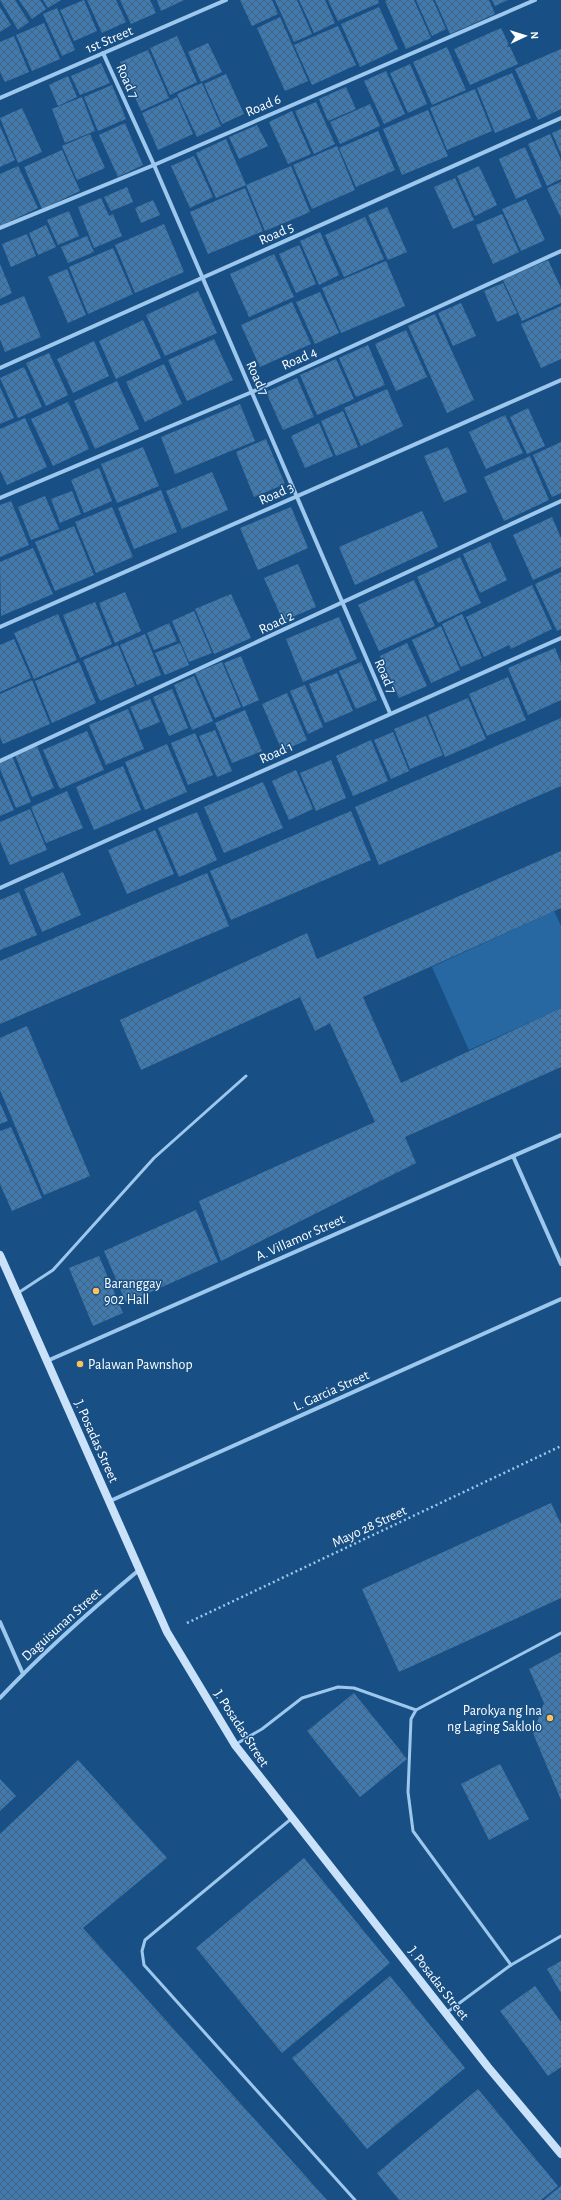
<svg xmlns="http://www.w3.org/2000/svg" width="561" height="2200" font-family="'Alegreya Sans',sans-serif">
  <defs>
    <pattern id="building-cross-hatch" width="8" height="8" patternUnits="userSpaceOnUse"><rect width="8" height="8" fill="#407aae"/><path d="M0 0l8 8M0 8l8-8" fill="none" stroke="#46637d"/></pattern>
  </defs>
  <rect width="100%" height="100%" fill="#185085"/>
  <!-- grass -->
  <path fill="#2768a2" d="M554,911L561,926V1008L469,1050L432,967Z"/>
  <!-- building -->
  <g fill="url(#building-cross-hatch)">
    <path d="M0,0H15L29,22L18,30Z"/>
    <path d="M19,0H40L46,9L32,19Z"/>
    <path d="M43,0H61L48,8Z"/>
    <path d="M84,0L97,31L74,41L60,10Z"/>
    <path d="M87,0H116L126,22L102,33Z"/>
    <path d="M120,0H150L156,13L131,24Z"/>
    <path d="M157,0H184L161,11Z"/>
    <path d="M240,0H272L278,14L252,26Z"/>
    <path d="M275,0H297L312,34L294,42Z"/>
    <path d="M299,0H325L335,23L314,33Z"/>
    <path d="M328,0H378L379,3L338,21Z"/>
    <path d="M388,0H414L431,38L406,49L385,1Z"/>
    <path d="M416,0H433L446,29L432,36Z"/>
    <path d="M435,0H489L495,14L450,34Z"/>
    <path d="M492,0H508L495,6Z"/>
    <path d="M0,7L11,25L0,32Z"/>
    <path d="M379,7L398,49L360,67L341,24Z"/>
    <path d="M57,8L75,50L62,56L43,14Z"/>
    <path d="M280,17L308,81L285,91L257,28Z"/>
    <path d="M44,23L60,59L32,71L16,35Z"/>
    <path d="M338,26L356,65L312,85L294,45Z"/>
    <path d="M501,28L518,64L470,85L454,49Z"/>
    <path d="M14,36L29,72L5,82L0,72V42Z"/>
    <path d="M177,36L197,82L170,95L150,48Z"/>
    <path d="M208,43L222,72L201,82L188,52Z"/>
    <path d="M447,47L466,90L432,105L413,62Z"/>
    <path d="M561,49V109L538,120L515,69Z"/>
    <path d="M148,50L169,98L141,111L120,62Z"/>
    <path d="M101,63L110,83L80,95L71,76Z"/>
    <path d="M410,64L427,104L408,113L390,73Z"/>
    <path d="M386,71L405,114L384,124L364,81Z"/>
    <path d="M512,73L531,118L495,133L477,88Z"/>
    <path d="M226,74L244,114L222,124L204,84Z"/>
    <path d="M68,76L77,97L58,106L49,85Z"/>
    <path d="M202,83L221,126L197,137L177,94Z"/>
    <path d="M112,85L126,119L98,131L84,97Z"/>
    <path d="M346,87L356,109L328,121L319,99Z"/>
    <path d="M475,89L492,131L447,150L430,108Z"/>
    <path d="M82,97L95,131L65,143L52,109Z"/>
    <path d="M177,97L193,134L158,150L142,113Z"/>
    <path d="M316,102L335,144L314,154L295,111Z"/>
    <path d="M370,104L380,126L340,144L330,122Z"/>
    <path d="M22,108L42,152L18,163L0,118Z"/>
    <path d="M428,110L448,156L402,175L383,129Z"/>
    <path d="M292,111L311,154L288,164L269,122Z"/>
    <path d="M125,123L143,165L118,177L99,135Z"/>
    <path d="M257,125L268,146L239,159L229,137Z"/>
    <path d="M0,126L15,160L0,167Z"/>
    <path d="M561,129V154L552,133Z"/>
    <path d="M378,131L395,170L356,187L339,148Z"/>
    <path d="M90,134L105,168L77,180L62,146Z"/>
    <path d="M550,134L561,160V179L547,186L528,144Z"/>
    <path d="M226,139L246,185L216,198L196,153Z"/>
    <path d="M337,146L355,190L312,209L293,165Z"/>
    <path d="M525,147L542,187L516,199L499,159Z"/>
    <path d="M62,150L80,191L42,209L24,167Z"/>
    <path d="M194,156L213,197L190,208L171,166Z"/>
    <path d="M18,166L38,208L0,226V174Z"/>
    <path d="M291,166L310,212L265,231L246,185Z"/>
    <path d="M479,166L497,205L475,216L457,176Z"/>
    <path d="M455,178L474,220L453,229L434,187Z"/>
    <path d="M561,182V218L547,188Z"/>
    <path d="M127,187L133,202L111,211L104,197Z"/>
    <path d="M245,188L263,231L208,254L190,212Z"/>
    <path d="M101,198L109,216L113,214L122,236L94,248L78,207Z"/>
    <path d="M526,199L545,240L521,251L502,209Z"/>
    <path d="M153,200L160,215L141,223L135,208Z"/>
    <path d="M387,207L407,252L388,260L368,215Z"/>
    <path d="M69,211L79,236L58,245L47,220Z"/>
    <path d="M502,214L519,252L493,264L476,225Z"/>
    <path d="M365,217L384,259L344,277L325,235Z"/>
    <path d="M164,224L184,272L135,293L115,245Z"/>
    <path d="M46,225L56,247L38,255L29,233Z"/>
    <path d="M320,232L339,275L319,285L300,241Z"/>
    <path d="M27,234L36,256L11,267L2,244Z"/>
    <path d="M87,236L94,252L68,263L61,247Z"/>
    <path d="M299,245L316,284L296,293L279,254Z"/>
    <path d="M113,248L133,294L88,314L69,267Z"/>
    <path d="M274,254L294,297L249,317L230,274Z"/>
    <path d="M548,260L561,288V303L522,321L503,280Z"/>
    <path d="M386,261L405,306L341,333L322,288Z"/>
    <path d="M0,264L12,293L0,299Z"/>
    <path d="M67,269L86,315L68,323L48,277Z"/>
    <path d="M503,283L517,313L497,322L484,291Z"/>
    <path d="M198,291L217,333L165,356L146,315Z"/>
    <path d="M320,292L339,333L315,344L296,302Z"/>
    <path d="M24,296L41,337L5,352L0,339V306Z"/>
    <path d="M292,302L311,344L260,367L241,325Z"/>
    <path d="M461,303L476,336L453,346L438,313Z"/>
    <path d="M561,306V359L541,368L521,324Z"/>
    <path d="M435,314L474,400L447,413L408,326Z"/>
    <path d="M143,320L161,358L116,379L99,341Z"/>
    <path d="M406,330L427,377L396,391L375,344Z"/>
    <path d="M214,339L233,380L187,401L168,360Z"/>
    <path d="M94,341L109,376L73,393L57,359Z"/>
    <path d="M368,345L385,385L356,397L339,358Z"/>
    <path d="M49,353L68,395L46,406L26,363Z"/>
    <path d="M336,359L354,399L317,415L300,375Z"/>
    <path d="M164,364L182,404L145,422L126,382Z"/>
    <path d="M24,367L42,407L18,418L0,378Z"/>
    <path d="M297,378L314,417L283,430L266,392Z"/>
    <path d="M117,381L139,429L95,449L74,401Z"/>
    <path d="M0,387L14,418L0,424Z"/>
    <path d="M387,389L403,426L361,446L344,408Z"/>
    <path d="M68,402L89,449L53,466L31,419Z"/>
    <path d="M240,404L255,441L175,474L161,437Z"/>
    <path d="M528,408L545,446L527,454L510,417Z"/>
    <path d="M343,411L358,447L336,456L321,421Z"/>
    <path d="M505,415L523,453L486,469L469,432Z"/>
    <path d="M25,418L47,467L7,485L0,470V429Z"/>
    <path d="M319,423L333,456L305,468L291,436Z"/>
    <path d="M266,439L285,484L254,497L236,452Z"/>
    <path d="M561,442V493L552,497L533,455Z"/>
    <path d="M143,447L159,486L117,503L101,464Z"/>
    <path d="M448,447L467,492L444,502L424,456Z"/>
    <path d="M530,456L549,500L504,521L484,477Z"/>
    <path d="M99,468L112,501L84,513L71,480Z"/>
    <path d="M212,472L228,510L182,529L166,491Z"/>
    <path d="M161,490L177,532L134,549L118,508Z"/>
    <path d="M72,491L81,514L60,523L51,499Z"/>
    <path d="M45,496L59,529L31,540L18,507Z"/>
    <path d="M11,501L29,545L0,557V505Z"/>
    <path d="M112,507L133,557L96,573L75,522Z"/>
    <path d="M291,507L308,548L258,570L240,528Z"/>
    <path d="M422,511L438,547L355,585L339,547Z"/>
    <path d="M552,517L561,538V567L533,580L513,535Z"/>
    <path d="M74,526L94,575L55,591L35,542Z"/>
    <path d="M490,542L507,580L480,593L463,554Z"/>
    <path d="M33,548L53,594L1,616L0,562Z"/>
    <path d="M460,557L481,603L438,623L417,577Z"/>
    <path d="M298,564L316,607L283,621L264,578Z"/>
    <path d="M561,572V629L557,631L535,584Z"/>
    <path d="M414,580L435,626L379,651L358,605Z"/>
    <path d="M532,585L552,629L511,649L509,645L484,657L466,617Z"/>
    <path d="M125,592L141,631L115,643L99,603Z"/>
    <path d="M231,594L251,638L214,654L195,609Z"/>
    <path d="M95,602L112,644L80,658L63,615Z"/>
    <path d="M194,611L212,653L189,662L172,621Z"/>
    <path d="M58,614L77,660L34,679L14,633Z"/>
    <path d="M462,614L482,658L461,667L442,624Z"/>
    <path d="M339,617L357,659L303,682L286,639Z"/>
    <path d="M169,623L177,641L154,650L147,633Z"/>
    <path d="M441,626L460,670L431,683L412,640Z"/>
    <path d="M145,634L161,675L137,685L120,645Z"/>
    <path d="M14,639L31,678L0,692V645Z"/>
    <path d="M180,643L189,665L165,675L155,653Z"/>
    <path d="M407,643L427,686L399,698L380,656Z"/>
    <path d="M118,645L135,686L100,701L83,660Z"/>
    <path d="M555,648L561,663V700L528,715L508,668Z"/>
    <path d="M241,656L259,700L243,707L224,663Z"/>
    <path d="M79,662L96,703L52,723L35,681Z"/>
    <path d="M222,662L241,707L215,718L195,673Z"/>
    <path d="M361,662L377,700L356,709L339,671Z"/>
    <path d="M337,673L353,711L325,723L309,684Z"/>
    <path d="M194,676L213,721L192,730L174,685Z"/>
    <path d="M508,677L526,720L487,736L469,694Z"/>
    <path d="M32,680L50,724L3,744L0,737V694Z"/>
    <path d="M305,685L323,727L308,734L290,691Z"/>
    <path d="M172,689L188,728L169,736L153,697Z"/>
    <path d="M287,693L307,740L282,751L262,704Z"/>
    <path d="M468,698L486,739L445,757L428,715Z"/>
    <path d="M150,699L160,722L140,730L130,707Z"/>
    <path d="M128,709L144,749L106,765L89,725Z"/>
    <path d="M245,710L262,751L232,763L215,723Z"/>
    <path d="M426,716L443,755L410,769L394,729Z"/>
    <path d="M561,718V786L379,865L355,807Z"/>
    <path d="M215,730L232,771L217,777L199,736Z"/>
    <path d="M87,731L104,770L60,789L43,750Z"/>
    <path d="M393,732L409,771L391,779L374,740Z"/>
    <path d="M195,733L213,775L188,785L171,743Z"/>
    <path d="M371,740L388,781L353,796L336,756Z"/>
    <path d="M167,744L187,792L145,810L125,762Z"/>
    <path d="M37,746L54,788L32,797L15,755Z"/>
    <path d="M12,756L31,802L16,808L0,769V761Z"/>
    <path d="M331,760L346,798L316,811L300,773Z"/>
    <path d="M123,766L141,810L94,830L76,787Z"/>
    <path d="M296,770L313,809L289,820L272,781Z"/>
    <path d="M0,778L14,810L0,816Z"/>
    <path d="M263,782L283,828L224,853L204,807Z"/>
    <path d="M67,791L83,828L46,843L31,807Z"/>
    <path d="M30,809L47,850L10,865L0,841V822Z"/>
    <path d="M351,811L371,860L231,920L210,871Z"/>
    <path d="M197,812L217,860L179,877L158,828Z"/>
    <path d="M155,830L174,874L127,894L108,850Z"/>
    <path d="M561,851V908L363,997L401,1083L561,1008V1067L405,1137L416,1163L221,1261L199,1201L375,1122L330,1023L315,1031L300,997L141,1070L120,1020L307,933L317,959Z"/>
    <path d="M63,872L81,915L42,932L24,889Z"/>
    <path d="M207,873L229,926L0,1024V961Z"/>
    <path d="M19,892L37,935L0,950V900Z"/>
    <path d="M27,1026L90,1176L44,1195L0,1090V1038Z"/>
    <path d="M0,1103L8,1121L0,1124Z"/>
    <path d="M11,1127L42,1198L12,1211L0,1184V1131Z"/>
    <path d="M196,1210L218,1262L126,1303L104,1251Z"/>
    <path d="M99,1256L123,1313L93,1326L69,1268Z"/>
    <path d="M551,1503L561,1524V1598L399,1672L362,1589Z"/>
    <path d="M561,1652V1800L533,1733L544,1703L529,1669Z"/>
    <path d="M354,1693L407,1759L360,1797L307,1731Z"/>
    <path d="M78,1760L167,1858L83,1928L327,2200H0V1834Z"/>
    <path d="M500,1764L529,1819L489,1840L461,1784Z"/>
    <path d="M0,1779L16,1796L0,1811Z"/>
    <path d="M304,1858L390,1963L282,2053L196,1948Z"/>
    <path d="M561,1961V1993L547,1969Z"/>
    <path d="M390,1976L465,2068L367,2149L292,2058Z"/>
    <path d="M535,1986L561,2022V2067L548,2076L500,2011Z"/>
    <path d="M478,2089L558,2186L541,2200H399L377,2173Z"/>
    <path d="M561,2186V2200H544Z"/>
  </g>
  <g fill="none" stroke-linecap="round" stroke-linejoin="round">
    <!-- path -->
    <path stroke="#9dc7ec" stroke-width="2.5" stroke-dasharray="2 3" stroke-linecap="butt" d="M187,1623L561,1446"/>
    <!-- lane -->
    <g stroke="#9dc7ec" stroke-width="3">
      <path d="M18,1293L53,1270L154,1158L246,1076"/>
      <path d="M236,1744L262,1729L302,1698L338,1687L354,1688L416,1710"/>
      <path d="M291,1819L145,1940L142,1951L144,1965L355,2200"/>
      <path d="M511,1965L413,1831L408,1792L411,1719L416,1710L561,1633"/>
      <path d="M446,2013L511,1965L561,1936"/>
    </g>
    <!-- street -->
    <g stroke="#9dc7ec" stroke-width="4">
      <path d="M103,53L154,165L390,713"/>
      <path d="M0,98L226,0"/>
      <path d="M0,228L154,165L535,0"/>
      <path d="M0,368L561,118"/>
      <path d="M0,498L252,392L561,251"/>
      <path d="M0,627L561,380"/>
      <path d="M0,761L561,501"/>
      <path d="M0,888L561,638"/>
      <path d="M513,1156L561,1264"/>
      <path d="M47,1361L561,1135"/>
      <path d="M110,1501L561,1299"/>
      <path d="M0,1622L23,1674"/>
      <path d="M0,1698C43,1652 91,1610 139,1570"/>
    </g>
    <!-- secondary -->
    <path stroke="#cae2f9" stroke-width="8" d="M0,1255L167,1632L235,1745L488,2067L561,2154"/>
  </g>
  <!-- markers -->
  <g fill="#ffc158" stroke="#185085" stroke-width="1.5">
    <circle cx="96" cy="1291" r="4"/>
    <circle cx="80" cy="1364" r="4"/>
    <circle cx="550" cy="1718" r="4"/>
  </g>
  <g text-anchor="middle" stroke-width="3" stroke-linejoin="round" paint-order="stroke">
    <!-- street labels -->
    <g font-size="14" fill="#fff" stroke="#185085">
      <text transform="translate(109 39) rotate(-23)" y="5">1st Street</text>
      <text transform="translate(128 81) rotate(66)" y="5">Road 7</text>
      <text transform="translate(263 105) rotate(-23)" y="5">Road 6</text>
      <text transform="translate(276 233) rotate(-24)" y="5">Road 5</text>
      <text transform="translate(299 358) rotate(-24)" y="5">Road 4</text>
      <text transform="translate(258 378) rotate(66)" y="5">Road 7</text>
      <text transform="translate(276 493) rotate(-24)" y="5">Road 3</text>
      <text transform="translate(276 622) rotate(-25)" y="5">Road 2</text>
      <text transform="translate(386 676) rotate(67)" y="5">Road 7</text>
      <text transform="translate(276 752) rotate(-24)" y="5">Road 1</text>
      <text transform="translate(300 1237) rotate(-24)" y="5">A. Villamor Street</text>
      <text transform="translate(331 1390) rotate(-24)" y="5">L. Garcia Street</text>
      <text transform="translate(97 1441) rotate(66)" y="5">J. Posadas Street</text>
      <text transform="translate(369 1526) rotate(-25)" y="5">Mayo 28 Street</text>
      <text transform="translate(61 1624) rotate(-42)" y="5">Daguisunan Street</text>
      <text transform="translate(242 1728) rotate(57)" y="5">J. Posadas Street</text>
      <text transform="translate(439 1983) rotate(52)" y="5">J. Posadas Street</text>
    </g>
    <!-- poi labels -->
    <g font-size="14" fill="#fff" stroke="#185085" text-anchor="start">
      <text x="104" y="1288">Baranggay<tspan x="104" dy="16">902 Hall</tspan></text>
      <text x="88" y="1369">Palawan Pawnshop</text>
      <text x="542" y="1715" text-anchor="end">Parokya ng Ina<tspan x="542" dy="16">ng Laging Saklolo</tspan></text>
    </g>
  </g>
  <!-- north arrow -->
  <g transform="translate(525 36) rotate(86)" stroke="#185085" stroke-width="3" paint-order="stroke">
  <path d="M0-3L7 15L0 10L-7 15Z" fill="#ffffff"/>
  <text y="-6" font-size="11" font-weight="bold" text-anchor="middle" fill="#ffffff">N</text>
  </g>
</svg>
